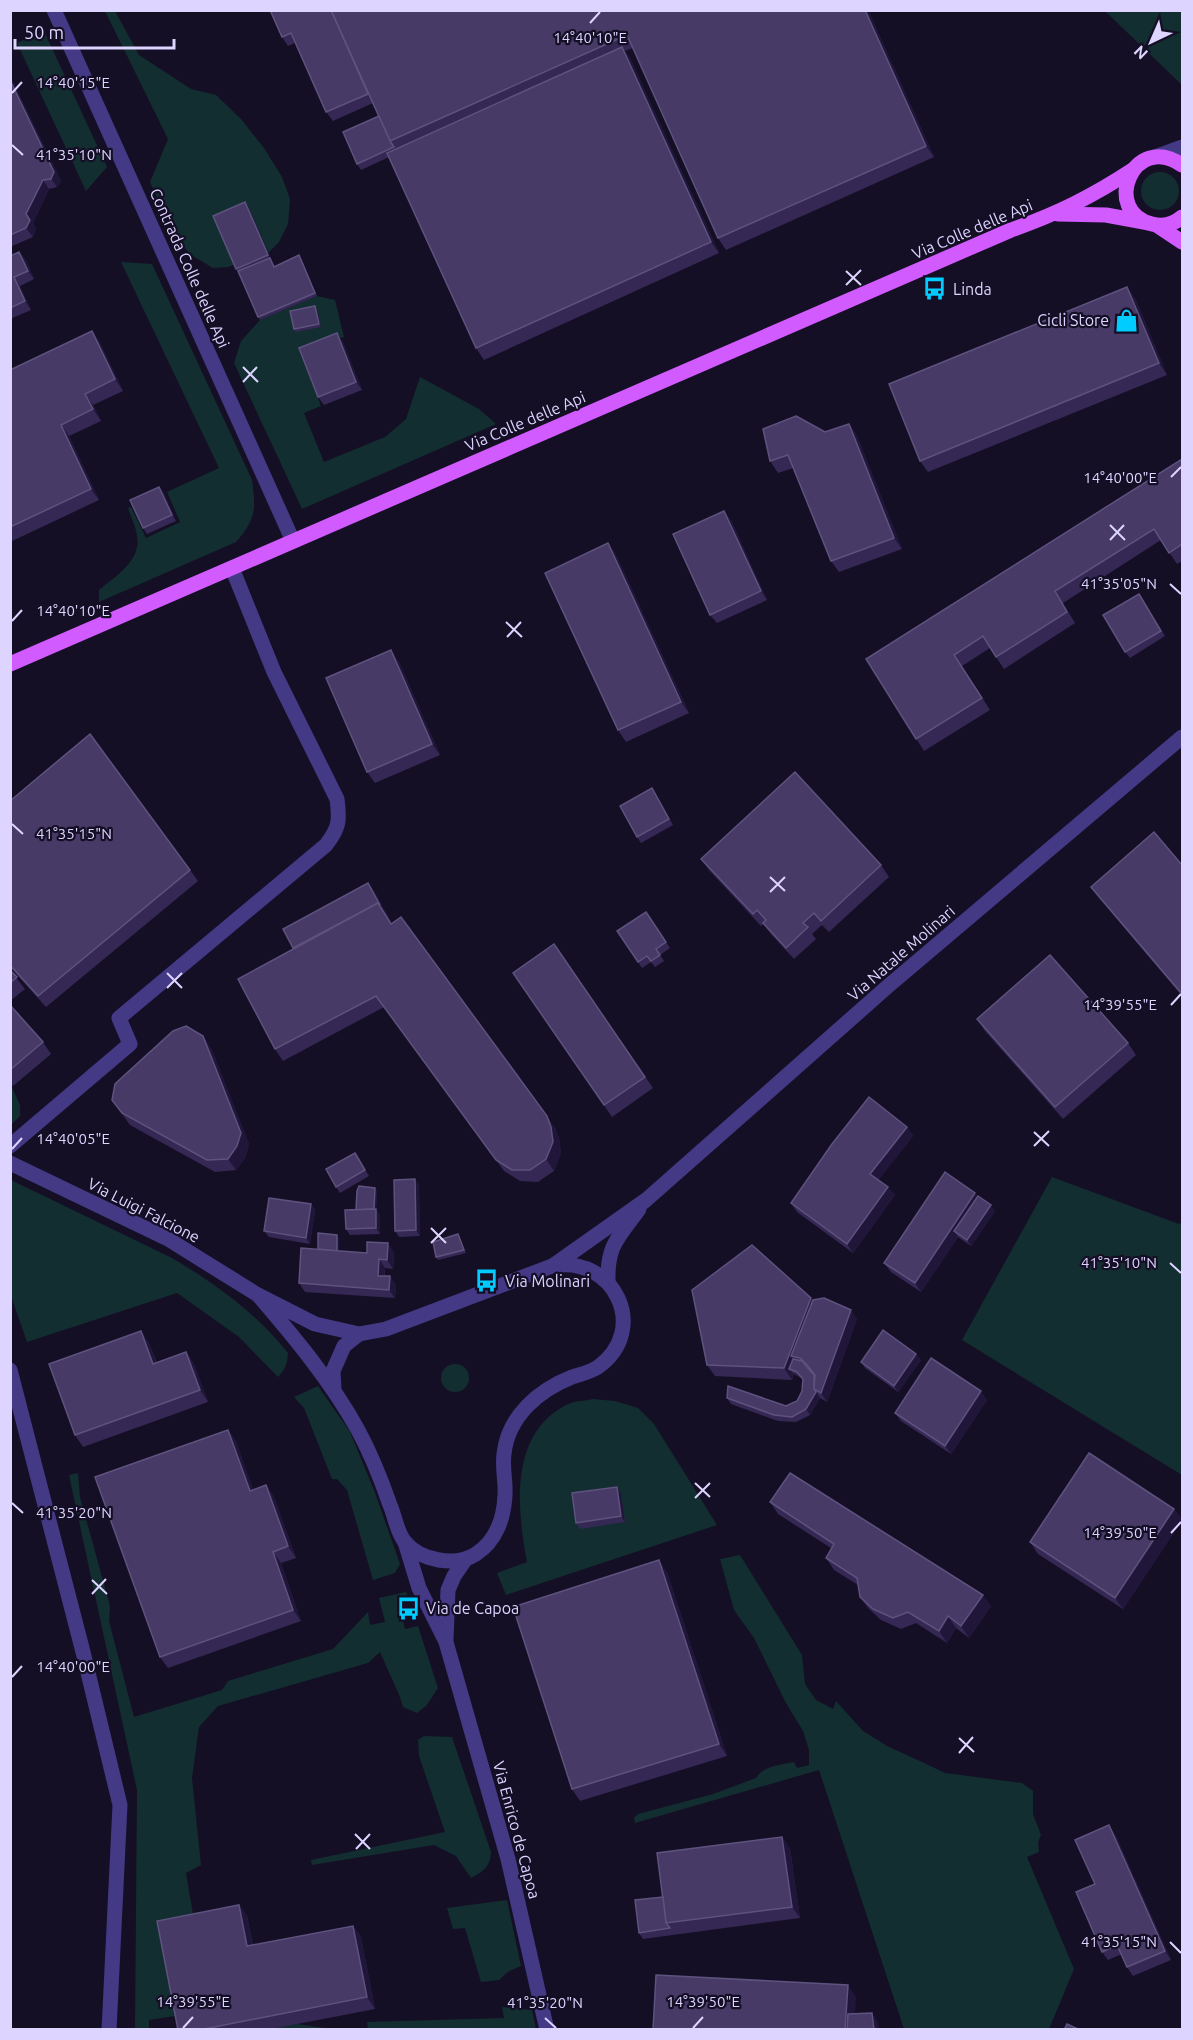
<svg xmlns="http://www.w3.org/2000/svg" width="1193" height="2040" font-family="Ubuntu,sans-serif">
  <rect width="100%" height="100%" fill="#150f26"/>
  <!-- green -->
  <g fill="#122e30">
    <path d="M105,11H115L139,55L191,89L216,95L241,119L264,148L282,177L290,199L288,224L279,242L268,253L228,267L213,268L191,255L175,236L150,182L168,139Z"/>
    <path d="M1105,11H1182V85Z"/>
    <path d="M44,31L107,167L86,191L17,43Z"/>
    <circle cx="1160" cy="191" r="19"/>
    <path d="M121,262L152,264L252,480C256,510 256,519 236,542L99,602V590C115,577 142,560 137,536C136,527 131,517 128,508L131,507L146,538L180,522L167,492L219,468Z"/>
    <path d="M317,296L335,300L344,337L301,354L321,406L304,413L324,462L385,437L406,419L420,377L479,409L496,424L302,509L234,363L241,341L260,320Z"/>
    <path d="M10,1083L20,1105V1116L11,1125Z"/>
    <path d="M1052,1177L1179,1224L1182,1222V1475L962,1340Z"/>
    <path d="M11,1180L172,1258C216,1284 256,1313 288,1353C287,1364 286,1369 278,1377L239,1337L177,1293L27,1342L11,1296Z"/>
    <circle cx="455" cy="1378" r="14"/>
    <path d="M318,1386L350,1432L374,1490L400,1564L395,1573L373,1580L347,1490L337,1479H332L304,1408L294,1397Z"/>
    <path d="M593,1399L615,1401L638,1408L654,1424L717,1525L506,1595L497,1573L527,1562C517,1509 509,1434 566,1405C573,1401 585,1401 593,1399Z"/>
    <path d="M78,1473L80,1497L110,1606L109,1621L134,1717L222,1690L228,1681L333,1649L368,1612L370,1625L385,1622L379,1598L406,1592L409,1600L398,1603L405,1629L418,1626L438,1688L426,1706L417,1713L403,1707L400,1697L380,1652L368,1663L218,1706L199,1727L192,1778L201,1865L186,1873L195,1926L181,2015L149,2020V2029H135L137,1790L69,1475Z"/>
    <path d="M740,1555L802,1655L805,1684L816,1700L833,1709L836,1701L863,1731L887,1746L922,1762L945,1773L1022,1783L1033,1791V1814L1041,1835L1038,1842L1039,1852L1027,1857L1074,1969L1049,2029H904L819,1770L635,1823L634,1818L638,1814L713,1794L756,1778C763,1766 780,1765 794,1762L797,1768L809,1765V1750L803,1731L786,1703L754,1638L734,1610L720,1559Z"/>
    <path d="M424,1736L452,1737L491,1852C490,1867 484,1871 471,1878L456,1856L434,1845L312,1865L311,1860L445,1832L419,1756L418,1740Z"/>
    <path d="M507,1900L521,1966L509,1971L499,1980L481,1982L465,1928L453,1929L447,1908Z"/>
    <path d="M502,2007L532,2010L536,2029H368L367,2022L504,2018Z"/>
    <path d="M297,2024L332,2029H266Z"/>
  </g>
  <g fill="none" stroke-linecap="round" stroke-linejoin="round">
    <!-- minor -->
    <g stroke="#443985" stroke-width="15">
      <path d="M54,10L293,541"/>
      <path d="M10,1146L130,1044L119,1018L326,845C339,828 340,821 337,799L274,672L232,568"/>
      <path d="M10,1163L168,1239L258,1295L315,1324L359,1334"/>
      <path d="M554,1265L646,1200L887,987L1182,737"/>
      <path d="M608,1282C607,1245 618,1238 639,1209"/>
      <path d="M258,1295C294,1337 331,1381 358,1430C371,1454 381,1479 390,1505C395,1516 397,1533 405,1542C421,1561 456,1567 476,1554C496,1541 504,1518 505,1495C506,1482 502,1468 504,1454C508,1416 539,1390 572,1377C581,1374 591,1372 598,1367C651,1329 613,1254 552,1266L386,1329L359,1334L344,1346L333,1371L334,1390"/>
      <path d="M10,1370L83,1652L120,1805L109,2030"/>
      <path d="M405,1542L419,1588L446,1642L508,1859L547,2030"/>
      <path d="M446,1639L448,1590L454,1576L465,1560"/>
    </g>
    <!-- tertiary -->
    <path stroke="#443985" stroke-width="15" d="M1152,158L1182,147"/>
    <!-- primary -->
    <g stroke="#d25bff" stroke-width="15">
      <path d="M1182,165C1133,131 1101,212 1152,224C1163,227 1174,224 1182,217"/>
      <path d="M1058,214L1106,215L1144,222"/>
      <path d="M1158,226L1182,242"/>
      <path d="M10,664L1011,230C1057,214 1093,196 1134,169"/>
    </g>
  </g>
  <!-- wall -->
  <g fill="#352854">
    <path d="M270,10H868L934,157L726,250L718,238L633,48L625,51L630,58L719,253L484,360L476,348L389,157L361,170L357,164L379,116L373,103L333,121L326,112L295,43L288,46L282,37Z"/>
    <path d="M10,76L61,181L57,187L49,189L33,223L36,229L33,237L10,247Z"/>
    <path d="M245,202L249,208L274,266L301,258L317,296L260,320L236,269Z"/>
    <path d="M19,252L26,260L34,279L20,286L31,310L10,319V256Z"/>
    <path d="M1135,298L1167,375L928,472L920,461Z"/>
    <path d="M317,309L321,327L296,332L294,329Z"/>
    <path d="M92,331L100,343L123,391L93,405L101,421L69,436L99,500L10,542V370Z"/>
    <path d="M343,342L362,390L324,405L318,397Z"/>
    <path d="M849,424L857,436L902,549L839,572L831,561L793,468L778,473L770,461L825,432Z"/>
    <path d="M1182,459V561L1177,564L1161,540L1063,603L1075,623L1004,669L990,648L962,666L990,710L924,751L866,659Z"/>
    <path d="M159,487L164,493L176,521L147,534L143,528Z"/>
    <path d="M731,520L767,600L717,623L710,615Z"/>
    <path d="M608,543L616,555L689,713L626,742L618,730Z"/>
    <path d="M1143,600L1165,636L1130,658L1125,652Z"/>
    <path d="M399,662L440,755L375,783L367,772Z"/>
    <path d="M652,788L673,825L641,843L637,837Z"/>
    <path d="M10,801L190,870L198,881L46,1007L10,967Z"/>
    <path d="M701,859L881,865L889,877L829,932L822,925L812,934L816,939L794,959L771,934L763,924L761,926L709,870Z"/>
    <path d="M1182,865V996L1099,898L1091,887Z"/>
    <path d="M368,883L374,891L392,924L555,1128L559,1138L561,1153L554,1171L538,1182L520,1181L504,1171L384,1007L283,1061L275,1049Z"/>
    <path d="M646,912L670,948L660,955L664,961L655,967L651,962L642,968L617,931Z"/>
    <path d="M554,944L653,1088L612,1117L513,973Z"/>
    <path d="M10,970L25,989L10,1001Z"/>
    <path d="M10,1005L43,1042L51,1054L13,1086L10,1083Z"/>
    <path d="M977,1019L1128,1043L1136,1055L1063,1119L985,1031Z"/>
    <path d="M211,1048L249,1144L245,1158L236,1170L215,1172L130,1125L112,1100Z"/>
    <path d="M907,1127L913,1136L878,1180L895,1195L853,1253L797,1212L791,1203Z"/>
    <path d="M359,1159L369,1176L340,1193L336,1187Z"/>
    <path d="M419,1185L420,1236L399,1237L395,1231Z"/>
    <path d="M375,1188L377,1191L376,1210L380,1215V1234L350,1235L346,1229L356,1210Z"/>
    <path d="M977,1196L995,1211L971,1246L958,1237L921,1292L891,1272L884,1263Z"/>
    <path d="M311,1204L315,1210L310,1244L269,1237L264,1231Z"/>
    <path d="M458,1234L466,1253L438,1260L436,1257Z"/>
    <path d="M339,1238V1251L367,1253L394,1252L393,1269L385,1268V1276H390L396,1285L395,1298L305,1292L299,1283L318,1249Z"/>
    <path d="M813,1300L857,1319L827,1402L820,1398L810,1415L796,1422L778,1421L731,1404L727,1398L786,1406L797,1401L802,1391L803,1380L801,1378L794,1374L792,1380L715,1376L707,1365Z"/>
    <path d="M141,1331L149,1343L157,1363L186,1352L194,1364L208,1402L83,1447L75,1435Z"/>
    <path d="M921,1360L898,1392L865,1368L861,1362Z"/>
    <path d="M987,1400L951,1454L901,1421L895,1413Z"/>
    <path d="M228,1430L236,1441L253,1490L266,1485L274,1497L296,1558L281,1563L301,1621L168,1668L160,1657Z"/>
    <path d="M617,1487L621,1493L625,1522L580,1529L576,1523Z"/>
    <path d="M770,1502L991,1606L969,1638L956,1628L947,1643L916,1623L901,1629L881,1620L868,1608L860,1597L858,1585L834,1570L826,1558L831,1548L778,1514Z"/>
    <path d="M1174,1509L1182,1520L1123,1609L1038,1554L1030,1542Z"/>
    <path d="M667,1572L727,1756L580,1801L572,1789Z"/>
    <path d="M1115,1834L1171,1960L1133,1976L1127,1967L1122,1954L1108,1960L1102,1952L1095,1884Z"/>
    <path d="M790,1848L800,1918L643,1939L639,1933L663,1897Z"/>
    <path d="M239,1905L247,1916L253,1945L353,1926L361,1937L375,2009L266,2030H178Z"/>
  </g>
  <!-- shaded-wall -->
  <g fill="#20163a">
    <path d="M865,10H868L934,157L926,146Z"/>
    <path d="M622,47L630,58L719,253L711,242Z"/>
    <path d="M10,76L61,181L57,187L51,179L10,80Z"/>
    <path d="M43,180L49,189L33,223L36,229L33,237L26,228V214Z"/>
    <path d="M245,202L249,208L276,270L268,255Z"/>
    <path d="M19,252L26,260L34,279L28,271Z"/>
    <path d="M14,277L20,286L31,310L25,301Z"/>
    <path d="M1127,287L1135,298L1167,375L1159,363Z"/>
    <path d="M315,306L317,309L321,327L319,324Z"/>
    <path d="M92,331L100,343L123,391L115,379Z"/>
    <path d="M337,333L343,342L362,390L356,382Z"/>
    <path d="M85,394L93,405L101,421L93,409Z"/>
    <path d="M849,424L857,436L902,549L894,538Z"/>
    <path d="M61,425L69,436L99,500L91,489Z"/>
    <path d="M159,487L164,493L176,521L172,515Z"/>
    <path d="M724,511L731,520L767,600L761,591Z"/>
    <path d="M608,543L616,555L689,713L681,702Z"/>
    <path d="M391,650L399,662L440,755L432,744Z"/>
    <path d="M368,883L374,891L399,936L378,903Z"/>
    <path d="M203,1036L211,1048L249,1144L245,1158L236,1170L228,1159Z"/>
    <path d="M547,1116L555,1128L559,1138L561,1153L554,1171L546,1159Z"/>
    <path d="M907,1127L913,1136L876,1183L870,1174Z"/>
    <path d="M415,1179L419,1185L420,1236L416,1230Z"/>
    <path d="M888,1187L895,1195L853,1253L847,1244Z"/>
    <path d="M375,1188L377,1191L376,1210L380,1215V1234L376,1228L374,1212Z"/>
    <path d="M975,1193L982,1202L954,1231L958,1237L921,1292L915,1283Z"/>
    <path d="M311,1204L315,1210L310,1244L306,1238Z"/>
    <path d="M991,1205L995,1211L971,1246L967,1240Z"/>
    <path d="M337,1235L339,1238V1259L337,1256Z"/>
    <path d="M388,1243L394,1252L393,1269L387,1260Z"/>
    <path d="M379,1259L385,1268L384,1285L378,1276Z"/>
    <path d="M390,1276L396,1285L395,1298L389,1290Z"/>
    <path d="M811,1298L819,1309L791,1356L797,1365L789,1369L794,1374L792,1380L784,1368Z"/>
    <path d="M851,1310L857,1319L827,1402L821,1393Z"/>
    <path d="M141,1331L149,1343L161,1376L153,1364Z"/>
    <path d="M186,1352L194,1364L208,1402L200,1390Z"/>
    <path d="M916,1354L921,1360L898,1392L894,1386Z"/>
    <path d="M981,1391L987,1400L951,1454L945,1446Z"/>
    <path d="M816,1392L820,1398L810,1415L806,1409Z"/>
    <path d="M228,1430L236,1441L258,1503L250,1491Z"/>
    <path d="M266,1485L274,1497L296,1558L288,1546Z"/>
    <path d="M617,1487L621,1493L625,1522L621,1516Z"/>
    <path d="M1174,1509L1182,1520L1123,1609L1115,1598Z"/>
    <path d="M273,1552L281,1563L301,1621L293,1610Z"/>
    <path d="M659,1560L667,1572L727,1756L719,1744Z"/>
    <path d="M983,1595L991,1606L969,1638L961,1626Z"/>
    <path d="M948,1616L956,1628L947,1643L939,1631Z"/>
    <path d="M1109,1825L1115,1834L1171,1960L1165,1951Z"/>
    <path d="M782,1837L790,1848L800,1918L792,1907Z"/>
    <path d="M239,1905L247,1916L255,1958L247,1946Z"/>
    <path d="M353,1926L361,1937L375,2009L367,1997Z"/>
    <path d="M848,1985L856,1997L854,2030H845Z"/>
    <path d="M872,2013L878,2022L879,2030H874Z"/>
  </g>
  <!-- building -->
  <g fill="#473a66" stroke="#5e527e" stroke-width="1.5">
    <path d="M270,10H331L368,94L326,112L291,33L282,37Z"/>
    <path d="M331,10H865L926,146L718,238L627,35L390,141Z"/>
    <path d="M622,47L711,242L476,348L387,153Z"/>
    <path d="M10,80L54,172L51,179L43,180L26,214L30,220L26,228L10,235Z"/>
    <path d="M379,116L390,141L394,147L357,164L343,132Z"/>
    <path d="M245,202L268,255L236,269L213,216Z"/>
    <path d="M19,252L28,271L14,277L25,301L10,308V256Z"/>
    <path d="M299,255L315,293L258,317L238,271L270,258L274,267Z"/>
    <path d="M1127,287L1159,363L920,461L889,384Z"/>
    <path d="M315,306L319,324L294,329L290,311Z"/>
    <path d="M92,331L115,379L85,394L93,409L61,425L91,489L10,527V370Z"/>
    <path d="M337,333L356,382L318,397L299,348Z"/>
    <path d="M796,416L825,432L849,424L894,538L831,561L788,455L770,461L763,429Z"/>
    <path d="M1182,459V544L1169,553L1154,529L1055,591L1067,612L996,657L983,636L954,655L982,698L916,739L866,659Z"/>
    <path d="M159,487L172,515L143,528L130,500Z"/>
    <path d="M724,511L761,591L710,615L673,534Z"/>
    <path d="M608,543L681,702L618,730L545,573Z"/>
    <path d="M1139,594L1161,631L1125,652L1103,615Z"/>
    <path d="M391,650L432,744L367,772L326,678Z"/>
    <path d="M90,734L190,870L38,996L10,965V801Z"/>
    <path d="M795,772L881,865L821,921L814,913L803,923L808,927L786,948L763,923L766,920L757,910L753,914L701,859Z"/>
    <path d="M652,788L669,819L637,837L620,806Z"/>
    <path d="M1154,832L1182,865V994L1091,887Z"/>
    <path d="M368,883L380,905L378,903L293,948L283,929Z"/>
    <path d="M378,903L391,924L401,917L547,1116L551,1127L553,1142L546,1159L530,1170H512L496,1160L376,996L275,1049L238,979Z"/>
    <path d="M646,912L666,942L656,949L660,955L651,961L647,956L638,962L617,931Z"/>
    <path d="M554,944L645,1077L604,1105L513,973Z"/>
    <path d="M1050,955L1128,1043L1055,1107L977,1019Z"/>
    <path d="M10,970L17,977L10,983Z"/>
    <path d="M10,1005L43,1042L10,1070Z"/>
    <path d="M186,1026L203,1036L241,1133L237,1146L228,1159L207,1160L122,1113L112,1100L115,1084L173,1031Z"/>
    <path d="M869,1097L907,1127L870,1174L888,1187L847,1244L791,1203L832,1144Z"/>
    <path d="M355,1153L365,1170L336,1187L326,1169Z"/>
    <path d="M945,1172L975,1193L915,1283L884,1263Z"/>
    <path d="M415,1179L416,1230L395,1231L394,1180Z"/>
    <path d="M359,1186L375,1188L374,1209L356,1210L357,1191Z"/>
    <path d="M978,1196L991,1205L967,1240L954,1231Z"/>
    <path d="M269,1198L311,1204L306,1238L264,1231Z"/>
    <path d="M376,1209V1228L346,1229L345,1210Z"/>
    <path d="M318,1233L337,1235V1251L318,1249Z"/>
    <path d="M458,1234L464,1250L436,1257L433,1242Z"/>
    <path d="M367,1242L388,1243L387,1260L379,1259L378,1276H390L389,1290L299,1283L301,1248L367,1253Z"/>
    <path d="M752,1245L811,1298L784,1368L707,1365L692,1290Z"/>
    <path d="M824,1298L851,1310L821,1393L814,1389L815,1375L807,1365L800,1358L791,1356L813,1300Z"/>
    <path d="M883,1330L916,1354L894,1386L861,1362Z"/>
    <path d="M141,1331L153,1364L186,1352L200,1390L75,1435L49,1364Z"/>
    <path d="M931,1358L981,1391L945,1446L895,1413Z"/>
    <path d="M793,1359L802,1361L814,1375V1389L816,1392L806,1409L792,1417L774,1415L727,1398L728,1386L786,1406L797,1401L802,1391L803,1379L797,1372L789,1369Z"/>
    <path d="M228,1430L250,1491L266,1485L288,1546L273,1552L293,1610L160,1657L95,1477Z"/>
    <path d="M1089,1453L1174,1509L1115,1598L1030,1542Z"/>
    <path d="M790,1473L983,1595L961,1626L948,1616L939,1631L908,1612L893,1618L873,1609L860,1597L857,1578L826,1558L834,1544L770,1502Z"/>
    <path d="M617,1487L621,1516L576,1523L572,1493Z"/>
    <path d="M659,1560L719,1744L572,1789L513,1607Z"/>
    <path d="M1109,1825L1165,1951L1127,1967L1117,1945L1102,1952L1076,1892L1095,1884L1075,1840Z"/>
    <path d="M782,1837L792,1907L666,1923L657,1853Z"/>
    <path d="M663,1897L666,1923L670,1928L639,1933L635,1900Z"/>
    <path d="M239,1905L247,1946L353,1926L367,1997L199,2030H178L157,1921Z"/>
    <path d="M656,1975L848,1985L845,2030H653Z"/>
    <path d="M872,2013L874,2030H847L848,2014Z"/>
    <path d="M1067,2024L1080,2030H1064Z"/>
  </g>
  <!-- ticks -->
  <path fill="none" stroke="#ddd4ff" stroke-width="2" d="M590,23L600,12M12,93L22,82M12,145L23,155M846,271L861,285M846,285L861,270M243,367L258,382M243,382L257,367M1171,477L1181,467M1110,525L1125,540M1110,540L1124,525M1170,584L1181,594M12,621L22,610M506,622L522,637M507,637L521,622M12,824L23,834M770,877L785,891M770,892L785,877M167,973L182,988M167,988L182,973M1171,1005L1181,994M1034,1132L1049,1146M1034,1146L1049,1131M12,1149L22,1138M431,1228L446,1243M431,1243L446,1228M1170,1263L1181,1273M695,1483L710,1497M695,1498L710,1483M12,1503L23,1513M1171,1533L1181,1522M92,1580L107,1594M92,1594L106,1579M12,1677L22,1666M959,1738L974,1752M959,1753L973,1737M355,1834L370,1849M356,1849L370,1834M1170,1942L1181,1953M545,2018L556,2028M183,2028L193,2017M693,2028L703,2017"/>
  <!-- icons -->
  <defs>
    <symbol id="bus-bare" viewBox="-9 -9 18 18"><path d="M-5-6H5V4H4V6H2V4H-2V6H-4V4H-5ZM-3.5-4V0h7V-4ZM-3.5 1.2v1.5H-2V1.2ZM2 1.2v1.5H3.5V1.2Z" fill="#0cf" stroke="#150f26" stroke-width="2.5" paint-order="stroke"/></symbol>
    <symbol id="shop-bare" viewBox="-9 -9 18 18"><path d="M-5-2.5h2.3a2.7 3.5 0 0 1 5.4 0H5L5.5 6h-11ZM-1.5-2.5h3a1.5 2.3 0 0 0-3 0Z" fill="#0cf" stroke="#150f26" stroke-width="2.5" paint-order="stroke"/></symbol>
  </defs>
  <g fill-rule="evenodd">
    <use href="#bus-bare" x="918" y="272" width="33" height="33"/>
    <use href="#shop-bare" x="1110" y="304" width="33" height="33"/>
    <use href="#bus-bare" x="470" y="1264" width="33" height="33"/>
    <use href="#bus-bare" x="392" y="1592" width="33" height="33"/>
  </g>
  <g text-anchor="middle" stroke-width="4.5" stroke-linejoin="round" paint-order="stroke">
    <!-- street labels -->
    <g font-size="16" fill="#ddd4ff" stroke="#150f26">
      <text transform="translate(972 229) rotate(-23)" y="6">Via Colle delle Api</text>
      <text transform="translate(190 268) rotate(66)" y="6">Contrada Colle delle Api</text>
      <text transform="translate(525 421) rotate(-23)" y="6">Via Colle delle Api</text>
      <text transform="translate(901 953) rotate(-41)" y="6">Via Natale Molinari</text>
      <text transform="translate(144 1210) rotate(27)" y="6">Via Luigi Falcione</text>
      <text transform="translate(517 1830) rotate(75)" y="6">Via Enrico de Capoa</text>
    </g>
    <!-- poi labels -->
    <g font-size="16" fill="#ddd4ff" stroke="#150f26" text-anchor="start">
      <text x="953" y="295">Linda</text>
      <text x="1109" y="326" text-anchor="end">Cicli Store</text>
      <text x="505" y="1287">Via Molinari</text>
      <text x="426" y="1614">Via de Capoa</text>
    </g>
  </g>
  <g font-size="15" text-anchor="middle" fill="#ddd4ff" stroke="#150f26" stroke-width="4.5" stroke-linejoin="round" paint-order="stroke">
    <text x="590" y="43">14°40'10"E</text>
    <text x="73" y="88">14°40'15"E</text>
    <text x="74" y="160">41°35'10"N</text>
    <text x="1120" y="483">14°40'00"E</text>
    <text x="1119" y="589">41°35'05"N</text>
    <text x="73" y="616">14°40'10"E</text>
    <text x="74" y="839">41°35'15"N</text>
    <text x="1120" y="1010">14°39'55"E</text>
    <text x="73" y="1144">14°40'05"E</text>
    <text x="1119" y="1268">41°35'10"N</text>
    <text x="74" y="1518">41°35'20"N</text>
    <text x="1120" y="1538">14°39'50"E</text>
    <text x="73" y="1672">14°40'00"E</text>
    <text x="1119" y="1947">41°35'15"N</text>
    <text x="193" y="2007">14°39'55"E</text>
    <text x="703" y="2007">14°39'50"E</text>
    <text x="545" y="2008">41°35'20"N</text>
  </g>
  <!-- border -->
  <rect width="1193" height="2040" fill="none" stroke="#ddd4ff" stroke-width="24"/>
  <!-- north arrow -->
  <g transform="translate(1151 42) rotate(224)" stroke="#150f26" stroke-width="4.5" paint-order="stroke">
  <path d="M0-4.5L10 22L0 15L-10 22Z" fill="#ddd4ff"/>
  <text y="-9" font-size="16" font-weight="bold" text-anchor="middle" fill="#ddd4ff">N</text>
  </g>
  <!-- scale -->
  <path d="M15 39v9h159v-9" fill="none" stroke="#ddd4ff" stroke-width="3"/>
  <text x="24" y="39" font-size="18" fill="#ddd4ff" stroke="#150f26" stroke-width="4.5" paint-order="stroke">50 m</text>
</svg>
